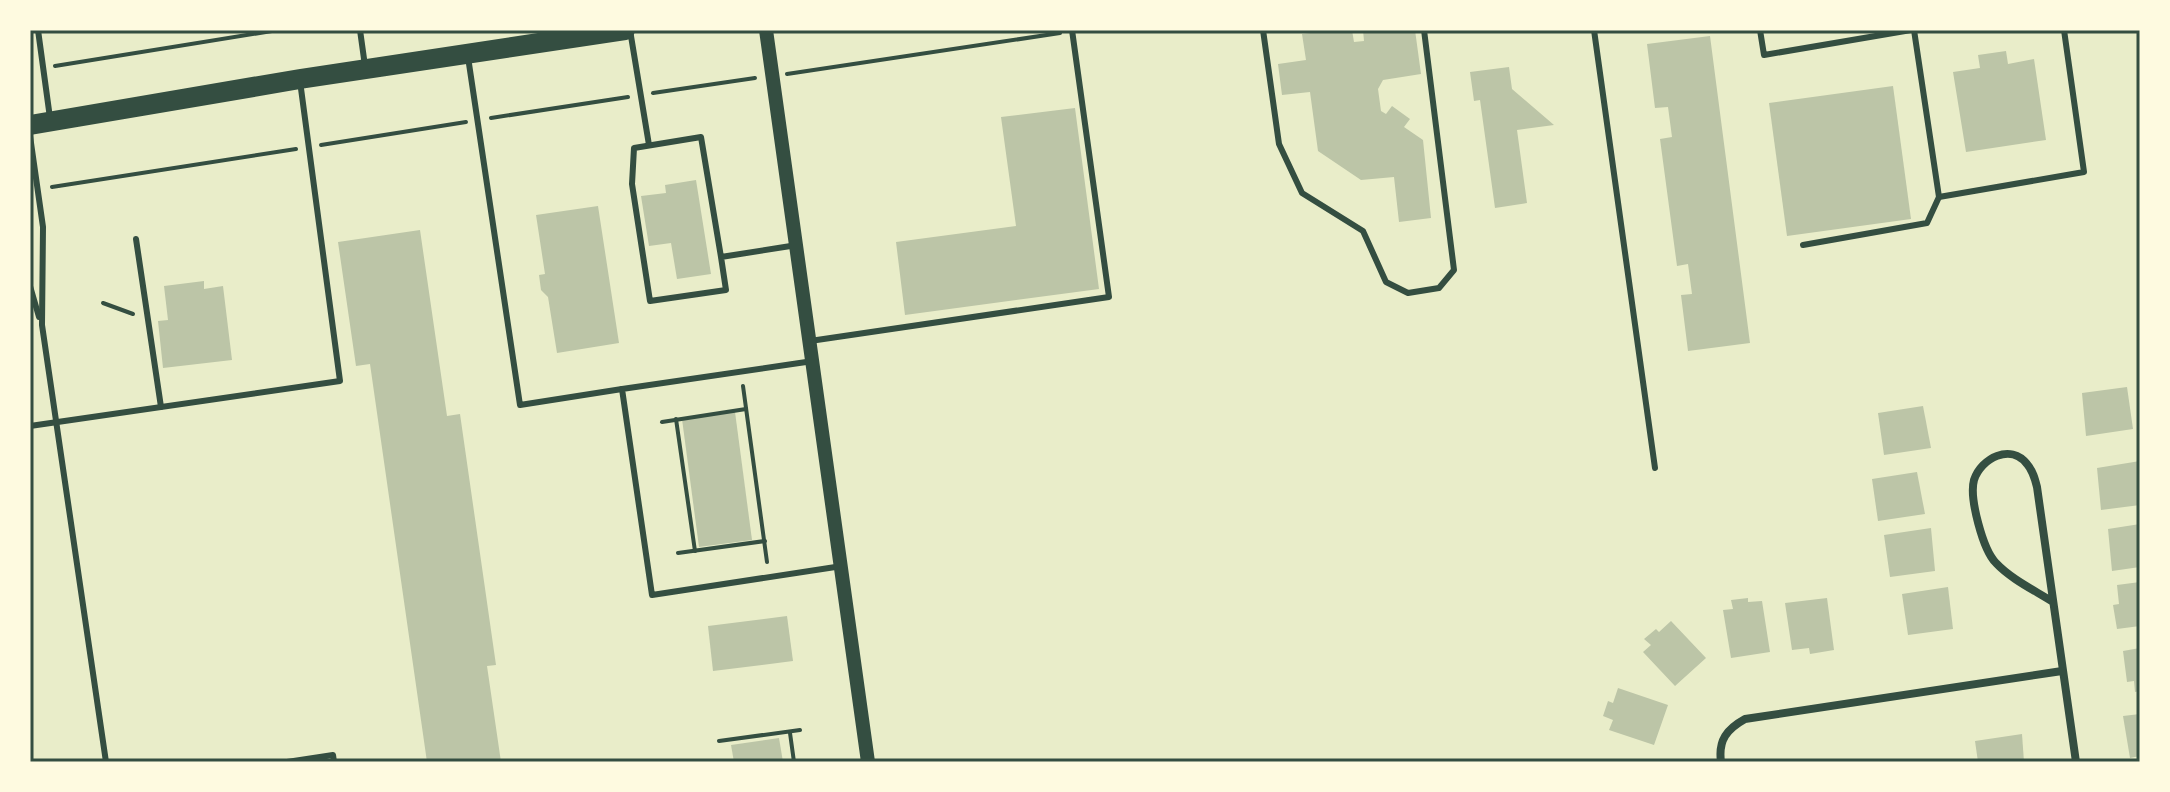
<svg xmlns="http://www.w3.org/2000/svg" width="2170" height="792" font-family="Commissioner,sans-serif">
  <rect width="100%" height="100%" fill="#e9edc9"/>
  <!-- building -->
  <g fill="#bcc5a7">
    <path d="M1335,30H1352L1354,42L1364,41L1363,30H1415L1421,74L1383,80L1378,89L1381,111L1386,114L1392,106L1410,119L1404,127L1423,140L1431,218L1399,222L1394,177L1361,180L1318,151L1310,92L1282,95L1278,64L1306,60L1302,34Z"/>
    <path d="M1710,36L1750,343L1688,351L1681,295L1692,294L1688,264L1677,266L1660,139L1672,137L1668,107L1655,108L1647,44Z"/>
    <path d="M2006,51L2008,64L2034,59L2046,140L1966,152L1953,72L1980,68L1978,55Z"/>
    <path d="M1509,67L1512,89L1554,125L1517,130L1527,203L1495,208L1480,100L1474,101L1470,72Z"/>
    <path d="M1893,86L1911,219L1787,236L1769,103Z"/>
    <path d="M1075,108L1099,289L905,315L896,242L1016,226L1001,117Z"/>
    <path d="M696,180L711,274L677,279L671,243L649,246L641,196L666,193L665,185Z"/>
    <path d="M598,206L619,343L557,353L548,297L541,290L539,275L545,274L536,215Z"/>
    <path d="M420,230L447,416L460,414L496,665L487,666L501,762H427L370,364L356,366L338,242Z"/>
    <path d="M204,281V289L223,286L232,360L163,368L158,321L168,320L164,286Z"/>
    <path d="M2127,387L2133,429L2086,436L2082,393Z"/>
    <path d="M1923,406L1931,448L1884,455L1878,413Z"/>
    <path d="M735,412L752,540L699,547L682,419Z"/>
    <path d="M2140,461V505L2101,510L2097,468Z"/>
    <path d="M1917,472L1925,514L1878,521L1872,479Z"/>
    <path d="M2140,524V567L2112,571L2108,529Z"/>
    <path d="M1931,528L1935,571L1890,577L1884,535Z"/>
    <path d="M2140,582V626L2117,629L2113,605L2119,604L2117,585Z"/>
    <path d="M1948,587L1953,629L1908,635L1902,594Z"/>
    <path d="M1748,598V602L1762,601L1770,652L1731,658L1723,610L1733,609L1731,600Z"/>
    <path d="M1827,598L1834,650L1810,654L1809,648L1792,650L1785,603Z"/>
    <path d="M787,616L793,661L713,671L708,626Z"/>
    <path d="M1671,621L1706,658L1675,686L1643,652L1651,645L1644,639L1656,629L1659,632Z"/>
    <path d="M2140,648V691L2135,692L2134,681L2127,682L2123,651Z"/>
    <path d="M1618,688L1668,705L1654,745L1609,730L1613,720L1603,716L1608,701L1613,703Z"/>
    <path d="M2140,714V756L2130,758L2123,716Z"/>
    <path d="M2022,734L2024,762H1978L1975,741Z"/>
    <path d="M779,738L783,762H734L731,745Z"/>
  </g>
  <g fill="none" stroke-linecap="round" stroke-linejoin="round">
    <!-- path -->
    <g stroke="#344e41" stroke-width="4">
      <path d="M55,66L278,30"/>
      <path d="M787,74L1060,33"/>
      <path d="M653,93L755,78"/>
      <path d="M491,118L628,97"/>
      <path d="M321,145L466,122"/>
      <path d="M52,187L296,149"/>
      <path d="M103,303L133,314"/>
      <path d="M743,386L767,562"/>
      <path d="M676,419L695,551"/>
      <path d="M662,422L746,409"/>
      <path d="M678,553L765,541"/>
      <path d="M790,733L794,762"/>
      <path d="M719,741L800,730"/>
    </g>
    <!-- service -->
    <g stroke="#344e41" stroke-width="6">
      <path d="M38,30L50,118"/>
      <path d="M360,30L365,66"/>
      <path d="M630,30L649,145"/>
      <path d="M1263,30L1279,144L1302,193L1363,231L1386,282L1408,293L1439,288L1454,270L1424,30"/>
      <path d="M1594,30L1655,468"/>
      <path d="M1760,30L1764,55L1911,30"/>
      <path d="M1914,30L1939,197L2084,172L2064,30"/>
      <path d="M468,57L520,405L622,389"/>
      <path d="M30,136L43,227L42,325L106,762"/>
      <path d="M136,239L161,407"/>
      <path d="M1803,245L1927,223L1939,197"/>
      <path d="M721,257L726,290L650,301L632,184L634,148L701,137L721,257L797,245"/>
      <path d="M30,286L39,317"/>
      <path d="M810,341L1109,297L1072,30"/>
      <path d="M813,361L622,389L652,595L842,566"/>
      <path d="M30,426L340,381L300,81"/>
      <path d="M287,762L333,755L334,762"/>
    </g>
    <!-- minor -->
    <g stroke="#344e41" stroke-width="8">
      <path d="M2053,602C2034,590 2011,579 1996,563C1983,550 1969,498 1974,480C1981,458 2011,443 2027,464C2033,471 2035,479 2037,487L2076,762"/>
      <path d="M1721,762C1718,740 1727,729 1745,719L2062,671"/>
    </g>
    <!-- tertiary -->
    <path stroke="#344e41" stroke-width="14" d="M766,30L868,762"/>
    <!-- primary -->
    <path stroke="#344e41" stroke-width="20" d="M30,125L300,79L625,30"/>
  </g>
  <!-- border -->
  <rect width="2170" height="792" fill="none" stroke="#fefae0" stroke-width="64"/>
  <rect x="32" y="32" width="2106" height="728" fill="none" stroke="#344e41" stroke-width="3"/>
</svg>
